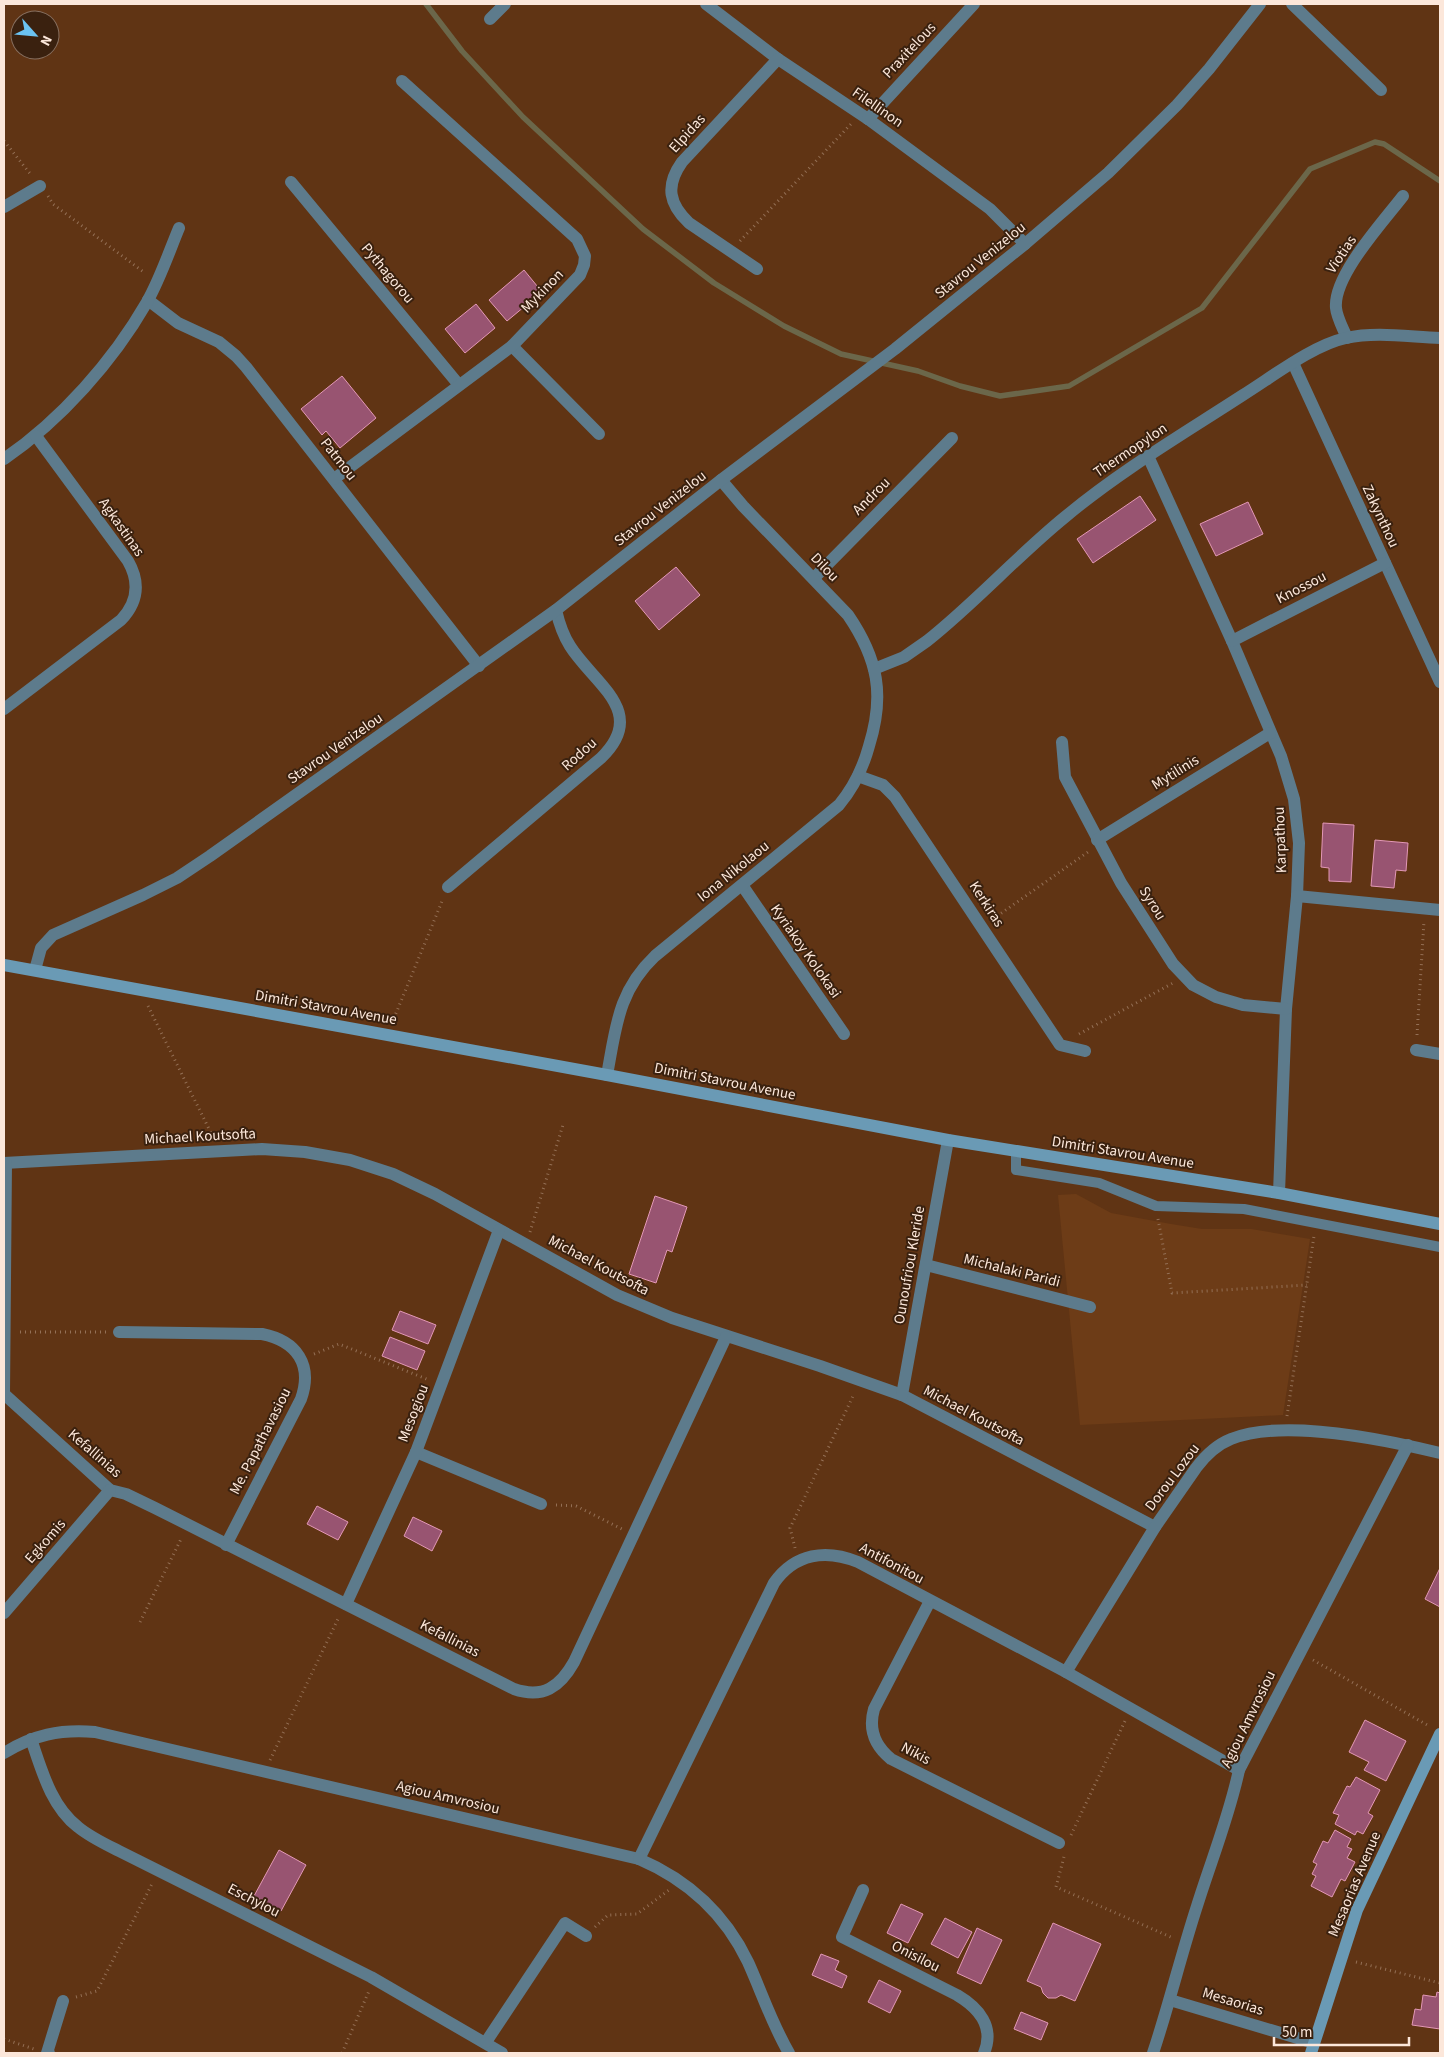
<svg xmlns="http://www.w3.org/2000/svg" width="1444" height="2057" font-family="'Source Sans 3',sans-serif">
  <rect width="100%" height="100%" fill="#603414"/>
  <!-- built -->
  <path fill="#6d3c17" d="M1076,1194L1111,1213L1171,1224L1202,1229H1251L1310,1239L1283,1415L1080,1425L1058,1195Z"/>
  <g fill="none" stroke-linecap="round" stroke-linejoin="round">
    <!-- stream -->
    <path stroke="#6b674a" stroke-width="5.5" d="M426,4L462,51L523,117L643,229L714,283L784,326L841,354L918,371L960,386L1000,396L1069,386L1202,308L1310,169L1375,142L1384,144L1440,181"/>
  </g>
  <!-- building -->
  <g fill="#985471" stroke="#e398b6">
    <path d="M524,270L542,292L507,321L489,300Z"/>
    <path d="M476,304L495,328L465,353L445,329Z"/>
    <path d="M342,376L376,418L340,448L326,431L322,435L301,409Z"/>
    <path d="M1140,496L1156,520L1093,563L1077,539Z"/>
    <path d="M1248,502L1263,534L1216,556L1200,524Z"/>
    <path d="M676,567L700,595L659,630L635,601Z"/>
    <path d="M1323,823L1354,825L1351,882L1329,881V868L1321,867Z"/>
    <path d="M1375,840L1408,843L1406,871L1396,870L1394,888L1371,886Z"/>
    <path d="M655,1196L687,1207L672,1252L667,1250L656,1283L629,1274Z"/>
    <path d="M400,1311L436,1325L428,1344L392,1330Z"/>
    <path d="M390,1337L425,1351L417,1370L382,1356Z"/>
    <path d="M317,1506L348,1522L338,1540L307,1524Z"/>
    <path d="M413,1517L442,1531L432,1551L404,1536Z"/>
    <path d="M1440,1568V1607L1425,1599Z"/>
    <path d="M1365,1720L1406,1741L1386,1781L1364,1770L1369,1762L1349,1752Z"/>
    <path d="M1356,1777L1380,1790L1368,1813L1373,1816L1363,1834L1357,1831L1355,1835L1335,1824L1339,1815L1333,1813L1347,1786L1350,1787Z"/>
    <path d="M1335,1830L1351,1839L1347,1847L1352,1849L1347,1858L1355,1862L1345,1881L1341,1879L1332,1897L1311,1886L1316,1876L1312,1874L1317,1864L1313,1862L1323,1841L1328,1843Z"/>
    <path d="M279,1850L306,1865L281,1911L254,1896Z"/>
    <path d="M901,1904L923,1914L908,1943L887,1933Z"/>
    <path d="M945,1918L972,1932L958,1958L931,1944Z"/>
    <path d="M1053,1923L1101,1944L1075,2001L1061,1995L1056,1998H1048L1043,1993L1041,1987L1027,1981Z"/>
    <path d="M977,1928L1002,1940L981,1984L957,1973Z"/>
    <path d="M821,1954L839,1961L835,1970L847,1976L842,1988L812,1975Z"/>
    <path d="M879,1980L901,1991L890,2013L868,2002Z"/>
    <path d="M1437,1992L1440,1993V2029L1412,2025L1415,2009L1421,2010L1423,1995L1436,1997Z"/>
    <path d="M1021,2012L1048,2023L1041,2040L1014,2029Z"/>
  </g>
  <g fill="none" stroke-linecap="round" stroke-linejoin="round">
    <!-- path -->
    <g stroke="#947056" stroke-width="3" stroke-dasharray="1 4" stroke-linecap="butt">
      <path d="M4,141L32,176"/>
      <path d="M48,196L53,204L145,273"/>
      <path d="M740,241L851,124"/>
      <path d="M993,919L1088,852"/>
      <path d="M148,1006L213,1137"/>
      <path d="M392,1023L443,899"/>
      <path d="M1079,1034L1173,983"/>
      <path d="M1417,1035L1424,921"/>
      <path d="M1158,1219L1172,1293L1307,1285"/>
      <path d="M530,1232L563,1125"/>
      <path d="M20,1332H106"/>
      <path d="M314,1354L339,1344L429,1380"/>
      <path d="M1287,1416L1314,1236"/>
      <path d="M556,1505L576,1506L622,1529"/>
      <path d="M795,1548L790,1528L854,1394"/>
      <path d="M140,1622L182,1537"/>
      <path d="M1313,1660L1429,1726"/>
      <path d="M270,1760L339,1617"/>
      <path d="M1071,1835L1125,1721"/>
      <path d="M1064,1857L1056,1887L1173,1938"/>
      <path d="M595,1927L608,1915L637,1914L669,1890"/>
      <path d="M1356,1962L1440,1983"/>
      <path d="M76,1997L97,1991L153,1882"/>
      <path d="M4,2039L34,2049"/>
      <path d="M342,2053L369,1991"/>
    </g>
    <!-- service -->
    <path stroke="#5d7b8c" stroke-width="10" d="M1016,1151V1170L1099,1183L1156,1206L1244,1209L1440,1247"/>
    <!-- minor -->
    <g stroke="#5d7b8c" stroke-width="12">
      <path d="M706,4L778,59L868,119L990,209L1025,244"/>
      <path d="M1292,4L1381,90"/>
      <path d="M490,19L505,4"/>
      <path d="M868,119L974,4"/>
      <path d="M291,182L459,385"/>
      <path d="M4,207L40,186"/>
      <path d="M757,269L689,223C669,204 665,186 682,162L778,59"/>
      <path d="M148,300L178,323L219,342L236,356L246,367L479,666"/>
      <path d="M1347,338C1343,328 1337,318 1336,308C1333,276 1383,222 1403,196"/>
      <path d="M512,346L599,434"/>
      <path d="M1293,363L1440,682"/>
      <path d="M1148,456L1232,641L1281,756L1294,799L1299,843L1297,896L1286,1009L1279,1193"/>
      <path d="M4,459C61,420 113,361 147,302C160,279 169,252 179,228"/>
      <path d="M334,479L512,346L580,275L584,265L585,256L577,239L402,81"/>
      <path d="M814,578L952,438"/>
      <path d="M1232,641L1385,563"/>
      <path d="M874,669L904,657L927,641C975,603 1017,556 1065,517C1120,471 1183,434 1243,395C1272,377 1313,345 1346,338C1376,331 1410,337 1440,338"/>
      <path d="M4,709L121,620C138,602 140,582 128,561L36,436"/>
      <path d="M1062,742L1065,777L1121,883L1173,964L1193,985L1216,997L1243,1005L1286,1009"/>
      <path d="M858,776L883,785L895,797L1060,1045L1085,1051"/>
      <path d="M1097,840L1270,733"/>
      <path d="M742,885L844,1034"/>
      <path d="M448,887L601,758C649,712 594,684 570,646C563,635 559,623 556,610"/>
      <path d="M1297,896L1440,910"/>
      <path d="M1416,1050L1440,1054"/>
      <path d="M607,1075C616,1027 618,991 655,956L839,805C854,787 863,768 869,746C885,695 878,659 848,615L743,506L721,480"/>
      <path d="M4,1163L262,1149L305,1152L350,1160L393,1174L435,1194L617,1295L672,1318L820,1366L902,1395L1155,1527"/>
      <path d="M926,1265L1090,1307"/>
      <path d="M119,1332L262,1334C297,1341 313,1365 301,1399L226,1545"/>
      <path d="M4,1394L110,1490L126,1494L155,1508L514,1689C543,1699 560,1687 574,1662L726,1337"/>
      <path d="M4,1394L6,1163"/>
      <path d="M902,1395L948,1140"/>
      <path d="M416,1452L541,1504"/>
      <path d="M930,1601L874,1709C868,1730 875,1746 891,1759L1059,1843"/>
      <path d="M346,1604L416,1452L499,1230"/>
      <path d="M4,1613L110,1490"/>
      <path d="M1066,1672L1155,1527L1196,1468C1205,1456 1216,1445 1231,1439C1283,1418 1387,1440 1440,1453"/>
      <path d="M31,1739C42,1771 51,1806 78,1827C90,1837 105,1844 119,1851L371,1977L502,2053"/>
      <path d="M4,1753C33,1735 60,1729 95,1732L639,1859C688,1880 725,1914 748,1962C762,1993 772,2024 789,2053"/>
      <path d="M639,1859L774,1583C795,1553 826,1549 858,1562L1066,1672L1239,1770"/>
      <path d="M863,1890L842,1937L957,1995C979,2008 995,2027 984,2053"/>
      <path d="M1170,2000L1314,2043"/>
      <path d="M486,2042L565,1923L586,1936"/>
      <path d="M49,2053H47L63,2001"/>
      <path d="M1153,2053C1169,2005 1181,1955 1197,1906C1211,1861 1229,1817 1239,1770L1408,1445"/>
    </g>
    <!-- tertiary -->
    <path stroke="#5d7b8c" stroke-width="12" d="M35,970L41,948L53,935L143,895L177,878L210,856L556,610L721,480L895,349L1025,244L1108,173L1177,105L1209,69L1260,4"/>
    <!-- secondary -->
    <g stroke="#6a9ab5" stroke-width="12">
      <path d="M4,965L607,1075L948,1140L1279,1193L1440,1224"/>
      <path d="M1311,2053L1357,1910L1440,1734"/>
    </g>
  </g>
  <g text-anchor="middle" stroke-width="4" stroke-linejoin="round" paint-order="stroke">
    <!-- street labels -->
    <g font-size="15" fill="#fce7da" stroke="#3a210f">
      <text transform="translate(909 50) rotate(-47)" y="5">Praxitelous</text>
      <text transform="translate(878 107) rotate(35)" y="5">Filellinon</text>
      <text transform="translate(687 133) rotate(-48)" y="5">Elpidas</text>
      <text transform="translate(1341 254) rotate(-56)" y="5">Viotias</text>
      <text transform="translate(980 260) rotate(-39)" y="5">Stavrou Venizelou</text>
      <text transform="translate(388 273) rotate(50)" y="5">Pythagorou</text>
      <text transform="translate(542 291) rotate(-46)" y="5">Mykinon</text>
      <text transform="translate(1130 450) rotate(-34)" y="5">Thermopylon</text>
      <text transform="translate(339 459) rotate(52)" y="5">Patmou</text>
      <text transform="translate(871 496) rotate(-45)" y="5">Androu</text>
      <text transform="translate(660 508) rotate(-38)" y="5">Stavrou Venizelou</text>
      <text transform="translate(1381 516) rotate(65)" y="5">Zakynthou</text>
      <text transform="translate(122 527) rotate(55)" y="5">Agkastinas</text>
      <text transform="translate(825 567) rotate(46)" y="5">Dilou</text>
      <text transform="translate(1301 587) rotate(-27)" y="5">Knossou</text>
      <text transform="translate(335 748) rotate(-35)" y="5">Stavrou Venizelou</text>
      <text transform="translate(579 754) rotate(-42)" y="5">Rodou</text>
      <text transform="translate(1175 772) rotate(-32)" y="5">Mytilinis</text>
      <text transform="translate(1280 840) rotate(-92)" y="5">Karpathou</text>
      <text transform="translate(733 871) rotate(-39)" y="5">Iona Nikolaou</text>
      <text transform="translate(1153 903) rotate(58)" y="5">Syrou</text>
      <text transform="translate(987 904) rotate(57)" y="5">Kerkiras</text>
      <text transform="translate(806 951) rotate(55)" y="5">Kyriakoy Kolokasi</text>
      <text transform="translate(326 1007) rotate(10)" y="5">Dimitri Stavrou Avenue</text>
      <text transform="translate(725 1081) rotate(11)" y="5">Dimitri Stavrou Avenue</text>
      <text transform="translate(200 1136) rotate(-3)" y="5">Michael Koutsofta</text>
      <text transform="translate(1123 1152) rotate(9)" y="5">Dimitri Stavrou Avenue</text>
      <text transform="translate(599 1265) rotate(28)" y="5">Michael Koutsofta</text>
      <text transform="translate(909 1265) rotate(-80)" y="5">Ounoufriou Kleride</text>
      <text transform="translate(1012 1270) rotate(14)" y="5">Michalaki Paridi</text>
      <text transform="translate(413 1413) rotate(-69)" y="5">Mesogiou</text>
      <text transform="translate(974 1415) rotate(28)" y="5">Michael Koutsofta</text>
      <text transform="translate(260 1441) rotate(-63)" y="5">Me. Papathavasiou</text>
      <text transform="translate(95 1453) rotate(41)" y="5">Kefallinias</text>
      <text transform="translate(1172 1477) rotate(-53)" y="5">Dorou Lozou</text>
      <text transform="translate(45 1541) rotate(-49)" y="5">Egkomis</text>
      <text transform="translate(892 1563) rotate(28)" y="5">Antifonitou</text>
      <text transform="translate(450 1638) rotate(27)" y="5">Kefallinias</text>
      <text transform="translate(1248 1719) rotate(-64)" y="5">Agiou Amvrosiou</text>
      <text transform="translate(916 1753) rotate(28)" y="5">Nikis</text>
      <text transform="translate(448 1797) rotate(13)" y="5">Agiou Amvrosiou</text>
      <text transform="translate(1354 1884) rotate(-67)" y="5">Mesaorias Avenue</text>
      <text transform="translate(254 1900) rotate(27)" y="5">Eschylou</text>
      <text transform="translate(916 1956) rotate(27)" y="5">Onisilou</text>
      <text transform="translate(1233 2001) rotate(17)" y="5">Mesaorias</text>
    </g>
  </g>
  <!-- border -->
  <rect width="1444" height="2057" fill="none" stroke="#fce7da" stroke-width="10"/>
  <!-- north arrow -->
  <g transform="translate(35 35) rotate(117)"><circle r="24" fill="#3a210f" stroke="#887060"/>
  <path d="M0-4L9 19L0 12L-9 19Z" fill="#6bc3f2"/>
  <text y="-8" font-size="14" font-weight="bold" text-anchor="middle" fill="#fce7da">N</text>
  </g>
  <!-- scale -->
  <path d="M1274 2037v8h135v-8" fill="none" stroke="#fce7da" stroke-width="2.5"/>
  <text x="1282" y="2037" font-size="15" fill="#fce7da" stroke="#3a210f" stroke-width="4" paint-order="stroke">50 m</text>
</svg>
